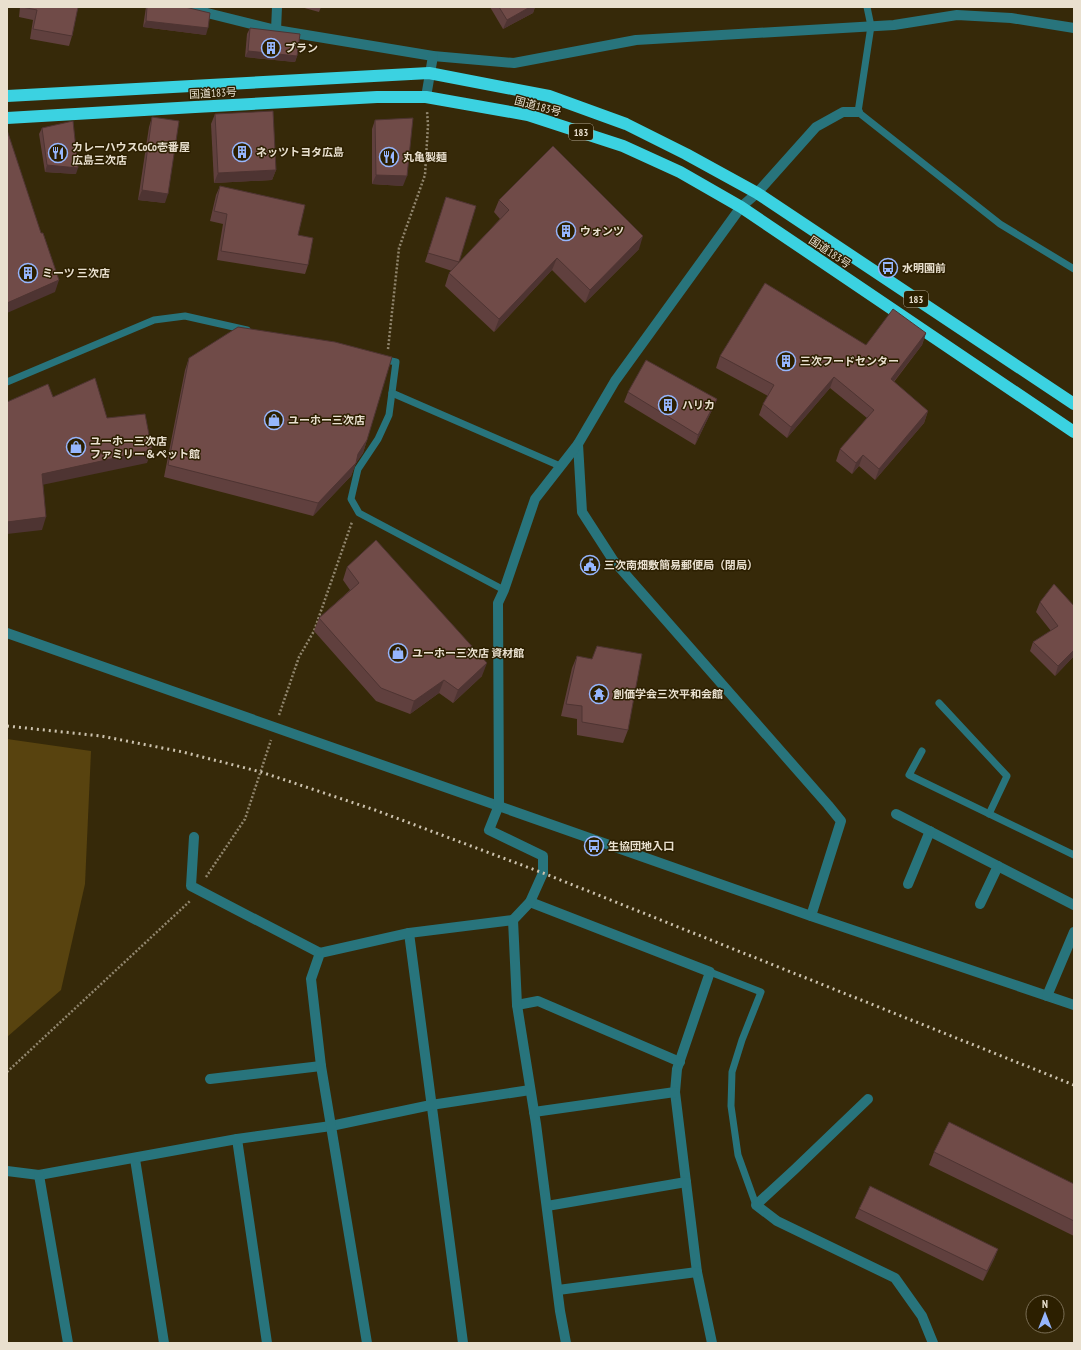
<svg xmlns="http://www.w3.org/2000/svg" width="1081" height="1350" font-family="'PT Sans Narrow','Noto Sans JP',sans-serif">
  <rect width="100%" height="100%" fill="#362909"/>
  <!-- green -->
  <path fill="#58430f" d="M7,739L91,751L85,884L61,990L7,1037Z"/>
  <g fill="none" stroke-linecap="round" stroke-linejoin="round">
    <!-- path -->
    <g stroke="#91866e" stroke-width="2.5" stroke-dasharray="2 2" stroke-linecap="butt">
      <path d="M388,349L399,248L425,175L428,125L427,111"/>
      <path d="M279,715L299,657L314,631L352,522"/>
      <path d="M206,877L245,819L271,740"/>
      <path d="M7,1072L190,901"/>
    </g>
    <!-- lane -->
    <g stroke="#28747c" stroke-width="7">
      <path d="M867,7L871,26L858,112L1000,224L1074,269"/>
      <path d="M382,359L396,362L389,415L378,439L358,469L351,499L359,513L504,590"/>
      <path d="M7,382L154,320L185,316L247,330"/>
      <path d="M392,393L560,466"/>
      <path d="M939,703L1007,776L989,814"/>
      <path d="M922,751L909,775L1074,855"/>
      <path d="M710,972L761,992L742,1040L732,1072L731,1106L738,1155L756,1205"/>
    </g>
    <!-- street -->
    <g stroke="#28747c" stroke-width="10">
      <path d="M183,7L276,30L433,56L514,63L636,40L894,25L957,15L1011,18L1074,28"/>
      <path d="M276,30L277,7"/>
      <path d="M426,97L433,56"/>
      <path d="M578,444L582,512L613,560L828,805L841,821L811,916"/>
      <path d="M7,633L811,916L1074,1005"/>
      <path d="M896,814L1074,905"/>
      <path d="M194,837L191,886L320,953"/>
      <path d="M908,884L930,831"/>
      <path d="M530,902L710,972L677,1069L675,1092L697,1272L712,1343"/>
      <path d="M980,904L998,866"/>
      <path d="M409,933L463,1343"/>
      <path d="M1047,996L1074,932"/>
      <path d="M517,1005L538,1001L680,1062"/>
      <path d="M210,1079L321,1066"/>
      <path d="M868,1099L794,1170L756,1205L777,1221L895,1278L922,1316L933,1343"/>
      <path d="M534,1112L675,1092"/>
      <path d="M237,1139L267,1343"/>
      <path d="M135,1159L164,1343"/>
      <path d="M7,1171L39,1175L237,1139L331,1126L431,1105L530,1090"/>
      <path d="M39,1175L68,1343"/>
      <path d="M547,1206L686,1182"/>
      <path d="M558,1290L697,1272"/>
      <path d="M367,1343L321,1066L311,979L320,953L409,933L513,920"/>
      <path d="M566,1343L560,1311L536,1124L517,1005L513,920L530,902L543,873V856L489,830L499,805L498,603L504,590L535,499L578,444L615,381L741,207L757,193L816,127L843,112H858"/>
    </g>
    <!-- highway -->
    <g stroke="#3bd2e1" stroke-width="12">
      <path d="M7,96L429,73L549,96L626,124L686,154L757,193L1074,404"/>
      <path d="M7,118L195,107L377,97H426L528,115L623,146L680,172L741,207L1074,432"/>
    </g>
    <!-- rail -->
    <path stroke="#ccc2ae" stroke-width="3" stroke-dasharray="2 4" stroke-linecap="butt" d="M7,726L101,736L183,752L261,772L375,810L543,873L1074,1085"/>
  </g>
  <!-- wall -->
  <g fill="#60403e">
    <path d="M20,7H78L72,36L69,46L30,39L33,20L19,17Z"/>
    <path d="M146,7H185L206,35L143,27Z"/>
    <path d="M301,7H321L319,12Z"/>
    <path d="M490,7H535L533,13L503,29Z"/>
    <path d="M250,28L297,56L295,62L245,57L247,34Z"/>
    <path d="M215,114L276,170L272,180L214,183L211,124Z"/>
    <path d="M152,117L165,203L138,200L149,127Z"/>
    <path d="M375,120L403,186L372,184V129Z"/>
    <path d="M42,128L76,174L45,172L39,134Z"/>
    <path d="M220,186L298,235L308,265L305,274L217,260L223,224L210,221L216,195Z"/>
    <path d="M446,197L476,206L458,264L500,219L494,212L499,200L639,249L585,303L552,270L494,332L445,286L449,273L452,271L425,262Z"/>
    <path d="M926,333L922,345L894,382L928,411L924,423L875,480L859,466L852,474L836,461L840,449L867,418L830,388L787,438L759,415L763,404L768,396L716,368L720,356L866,345Z"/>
    <path d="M189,358L367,440L363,453L356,463L351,476L313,516L164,477L185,370Z"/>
    <path d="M628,392L717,399L713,408L695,445L624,402Z"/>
    <path d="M347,567L482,676L453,703L439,693L410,714L376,701L314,631L319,618L350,590L343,580Z"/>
    <path d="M1040,602L1074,606V656L1055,676L1030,651L1033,642L1051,631L1036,612Z"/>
    <path d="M577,656L628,730L623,743L577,735V719L561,716L572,668Z"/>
    <path d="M934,1152L1074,1184V1236L929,1165Z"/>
    <path d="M859,1209L998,1249L994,1259L983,1281L855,1218Z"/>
  </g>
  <!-- shaded-wall -->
  <g fill="#4e3432">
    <path d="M530,7H535L533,13L503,29L507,20Z"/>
    <path d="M146,21L208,28L206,35L143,27Z"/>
    <path d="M248,51L297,56L295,62L245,57Z"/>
    <path d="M47,165L78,168L76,174L45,172Z"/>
    <path d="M276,170L272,180L214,183L218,173Z"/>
    <path d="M376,175L407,176L403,186L372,184Z"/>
    <path d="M142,190L168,194L165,203L138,200Z"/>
    <path d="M643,236L639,249L585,303L590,290Z"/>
    <path d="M557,258L552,270L494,332L499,319Z"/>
    <path d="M59,280L55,292L7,313V303Z"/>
    <path d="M926,333L922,345L887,390L891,379Z"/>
    <path d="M834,377L830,388L787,438L791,427Z"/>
    <path d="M717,399L713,408L695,445L698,435Z"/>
    <path d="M928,411L924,423L875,480L879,469Z"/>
    <path d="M367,440L363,453L356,463L351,476L313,516L318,503Z"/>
    <path d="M152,450L147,463L37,486L42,474Z"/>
    <path d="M863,455L859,466L852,474L856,463Z"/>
    <path d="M46,517L42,530L7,534V522Z"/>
    <path d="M1074,650V656L1055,676L1058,666Z"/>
    <path d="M487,663L482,676L453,703L458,690Z"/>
    <path d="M444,680L439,693L410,714L414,701Z"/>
    <path d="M998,1249L994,1259L983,1281L987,1271Z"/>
  </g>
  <!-- building -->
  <g fill="#704b48" stroke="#4e3432">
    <path d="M22,7H78L72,36L33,29L37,10Z"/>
    <path d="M147,7H185L210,13L208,28L146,21Z"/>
    <path d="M499,7H530L507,20Z"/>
    <path d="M250,28L300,34L297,56L248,51Z"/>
    <path d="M273,111L276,170L218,173L215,114Z"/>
    <path d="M152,117L179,121L168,194L142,190Z"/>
    <path d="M413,118L407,176L376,175L375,120Z"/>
    <path d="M73,121L78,168L47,165L42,128Z"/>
    <path d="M7,130L41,233H43L59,280L7,303Z"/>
    <path d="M553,146L643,236L590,290L557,258L499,319L449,273L509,210L499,200Z"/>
    <path d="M220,186L305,205L298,235L313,238L308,265L221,251L227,214L214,211Z"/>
    <path d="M446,197L476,206L459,262L428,253Z"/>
    <path d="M765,283L866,345L893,309L926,333L891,379L928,411L879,469L863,455L856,463L840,449L874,410L834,377L791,427L763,404L774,385L720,356Z"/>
    <path d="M238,327L335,342L392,357L367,440L358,454L356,463L318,503L168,465L189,358Z"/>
    <path d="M646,360L717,399L698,435L628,392Z"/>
    <path d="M95,378L107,418L145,414L152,450L42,474L46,517L7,522V402L48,384L53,397Z"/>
    <path d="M376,540L487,663L458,690L444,680L414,701L381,688L319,618L359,583L347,567Z"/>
    <path d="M1054,584L1074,606V650L1058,666L1033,642L1058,626L1040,602Z"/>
    <path d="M597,646L642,654L628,730L582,722V706L566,704L577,656L592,659Z"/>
    <path d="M949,1122L1074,1184V1221L934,1152Z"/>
    <path d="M870,1186L998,1249L987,1271L859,1209Z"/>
  </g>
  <!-- icons -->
  <defs>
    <symbol id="building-ring" viewBox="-11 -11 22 22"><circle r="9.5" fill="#2c1f00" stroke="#96b6fd" stroke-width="1.5"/><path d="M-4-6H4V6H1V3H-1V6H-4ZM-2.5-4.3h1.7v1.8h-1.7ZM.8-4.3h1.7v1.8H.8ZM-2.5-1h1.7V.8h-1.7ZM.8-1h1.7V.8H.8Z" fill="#96b6fd"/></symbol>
    <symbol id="restaurant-ring" viewBox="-11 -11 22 22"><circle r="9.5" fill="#2c1f00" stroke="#96b6fd" stroke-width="1.5"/><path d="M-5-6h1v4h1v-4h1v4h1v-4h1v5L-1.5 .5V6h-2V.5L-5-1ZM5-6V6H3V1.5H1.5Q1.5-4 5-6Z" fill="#96b6fd"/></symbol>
    <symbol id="bus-ring" viewBox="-11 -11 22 22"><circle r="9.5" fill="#2c1f00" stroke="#96b6fd" stroke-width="1.5"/><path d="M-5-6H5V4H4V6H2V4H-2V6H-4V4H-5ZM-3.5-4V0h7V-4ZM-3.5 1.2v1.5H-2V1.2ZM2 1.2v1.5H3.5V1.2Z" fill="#96b6fd"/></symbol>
    <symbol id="shop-ring" viewBox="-11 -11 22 22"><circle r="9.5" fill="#2c1f00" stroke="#96b6fd" stroke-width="1.5"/><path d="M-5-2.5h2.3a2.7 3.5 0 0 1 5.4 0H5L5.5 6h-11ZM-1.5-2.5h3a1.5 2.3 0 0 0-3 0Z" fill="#96b6fd"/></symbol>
    <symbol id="civic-ring" viewBox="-11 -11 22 22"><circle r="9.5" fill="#2c1f00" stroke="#96b6fd" stroke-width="1.5"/><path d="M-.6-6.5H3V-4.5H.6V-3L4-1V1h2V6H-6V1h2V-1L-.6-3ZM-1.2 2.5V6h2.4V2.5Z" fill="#96b6fd"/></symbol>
    <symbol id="temple-ring" viewBox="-11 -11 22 22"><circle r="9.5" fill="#2c1f00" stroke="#96b6fd" stroke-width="1.5"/><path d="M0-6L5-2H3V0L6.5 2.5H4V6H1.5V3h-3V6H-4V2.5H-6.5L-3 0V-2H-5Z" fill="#96b6fd"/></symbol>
  </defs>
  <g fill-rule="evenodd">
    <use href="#building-ring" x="260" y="37" width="22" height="22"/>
    <use href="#building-ring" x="231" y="141" width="22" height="22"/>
    <use href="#restaurant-ring" x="47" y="142" width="22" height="22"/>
    <use href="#restaurant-ring" x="378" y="146" width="22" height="22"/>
    <use href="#building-ring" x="555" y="220" width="22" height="22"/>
    <use href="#bus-ring" x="877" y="257" width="22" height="22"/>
    <use href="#building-ring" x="17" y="262" width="22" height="22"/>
    <use href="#building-ring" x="775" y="350" width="22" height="22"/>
    <use href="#building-ring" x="657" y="394" width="22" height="22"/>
    <use href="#shop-ring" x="263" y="409" width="22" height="22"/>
    <use href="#shop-ring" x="65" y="436" width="22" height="22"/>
    <use href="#civic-ring" x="579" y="554" width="22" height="22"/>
    <use href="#shop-ring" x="387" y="642" width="22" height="22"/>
    <use href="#temple-ring" x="588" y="683" width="22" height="22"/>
    <use href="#bus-ring" x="583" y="835" width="22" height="22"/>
  </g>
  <g text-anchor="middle" stroke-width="3" stroke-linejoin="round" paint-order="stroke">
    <!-- shield labels -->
    <g fill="#2c1f00" stroke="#b0a691" stroke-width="1">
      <rect x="569" y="124" width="24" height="16" rx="3"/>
      <rect x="904" y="291" width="24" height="16" rx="3"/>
    </g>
    <g font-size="10" font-weight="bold" fill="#e9e0cf">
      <text x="581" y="136">183</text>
      <text x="916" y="303">183</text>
    </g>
    <!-- poi labels -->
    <g font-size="11" font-weight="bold" fill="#e9e0cf" stroke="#2c1f00" text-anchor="start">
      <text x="285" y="52">ブラン</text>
      <text x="72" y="151">カレーハウスCoCo壱番屋<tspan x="72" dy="13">広島三次店</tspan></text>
      <text x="256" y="156">ネッツトヨタ広島</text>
      <text x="403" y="161">丸亀製麺</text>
      <text x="580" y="235">ウォンツ</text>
      <text x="902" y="272">水明園前</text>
      <text x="42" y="277">ミーツ 三次店</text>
      <text x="800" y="365">三次フードセンター</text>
      <text x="682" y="409">ハリカ</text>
      <text x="288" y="424">ユーホー三次店</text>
      <text x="90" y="445">ユーホー三次店<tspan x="90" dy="13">ファミリー＆ペット館</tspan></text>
      <text x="604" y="569">三次南畑敷簡易郵便局（閉局）</text>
      <text x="412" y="657">ユーホー三次店 資材館</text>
      <text x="613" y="698">創価学会三次平和会館</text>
      <text x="608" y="850">生協団地入口</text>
    </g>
    <!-- street labels -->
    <g font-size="11" fill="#e9e0cf" stroke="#2c1f00">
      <text transform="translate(213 93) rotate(-3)" y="4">国道183号</text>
      <text transform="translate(538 106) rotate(15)" y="4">国道183号</text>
      <text transform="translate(830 252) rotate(34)" y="4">国道183号</text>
    </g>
  </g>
  <!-- border -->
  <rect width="1081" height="1350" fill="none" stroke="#e9e0cf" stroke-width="16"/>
  <!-- north arrow -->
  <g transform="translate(1045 1314)"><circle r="19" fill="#2c1f00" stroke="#786c53"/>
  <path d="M0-3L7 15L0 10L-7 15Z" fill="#96b6fd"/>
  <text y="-6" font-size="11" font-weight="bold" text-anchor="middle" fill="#e9e0cf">N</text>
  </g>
</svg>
